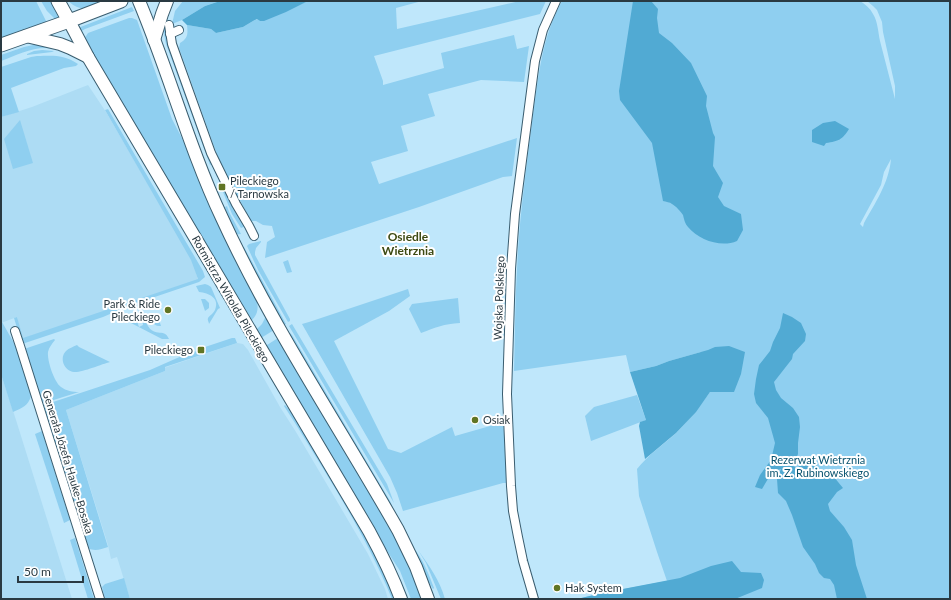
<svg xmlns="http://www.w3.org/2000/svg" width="951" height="600" font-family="Lato,sans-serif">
  <rect width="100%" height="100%" fill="#bfe7fb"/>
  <!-- built -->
  <g fill="#addcf4">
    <path d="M88,85L106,112L184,246L194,265L198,280L22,339L17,317L1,323V117L32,107Z"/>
    <path d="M237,343L243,344L248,350L280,407L296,432L368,554L385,589L388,599H130L117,557L111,559L108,545L66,410L165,371L164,368Z"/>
    <path d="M1,374L16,420L72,599H1Z"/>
  </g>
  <!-- green -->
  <g fill="#8fcff0" fill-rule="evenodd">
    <path d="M1,1H36L47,23L1,39Z"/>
    <path d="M41,1H52L60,18L56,20L47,11Z"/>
    <path d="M68,1H107C91,7 83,14 68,1Z"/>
    <path d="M183,1H220L205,6L182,20L172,24L175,11Z"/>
    <path d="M308,1H422L396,8L397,29L520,1H546L540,14L374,56L383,81V85L444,68L441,53L514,35L517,49L529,46L524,82L481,80L428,94L435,116L401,126L408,151L371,162L379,184L517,138L512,176L503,177L419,207L265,258L267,242L275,237L272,226L263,225L256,221H251L220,163L179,48L180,43C188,38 188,34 187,25L211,29L216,33L243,27L253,21L258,19L260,21Z"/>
    <path d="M562,1H860C865,4 870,8 873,14C878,22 878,32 880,41C885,60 890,80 895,99V86L883,32L882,22L877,10L873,6L867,1H950V599H578L602,593L667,581L657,552L639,496L637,469C648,455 663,445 676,433C690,419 699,407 710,392L701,352L669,361L656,366L630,372L626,355L514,371C515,337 515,303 517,270C519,220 526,171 532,122C538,81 541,38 562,1ZM891,159C889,183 875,203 864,223L863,227L860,224L881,185L884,172Z"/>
    <path d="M132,7L134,11L85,29L80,32L78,28Z"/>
    <path d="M168,14L166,26L220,176L217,177L212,164L210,165L166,44C163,30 163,27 168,14Z"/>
    <path d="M129,18H132L137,20L172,119L185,144L256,299C259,307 258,314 252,320H251L234,293L84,39L88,33Z"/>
    <path d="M38,44L54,49C36,45 18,55 1,61V55L24,47Z"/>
    <path d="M42,50L54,51L52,52L27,55V54L34,51Z"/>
    <path d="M37,56C54,56 62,54 78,64L76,66L64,68L11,88L19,112L1,117V67L31,57Z"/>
    <path d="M108,109L203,271L205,277L199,282L131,305L103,317L22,344L14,318L17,317L23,338L198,279L191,260L105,110Z"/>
    <path d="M20,120L33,163L13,169L4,139Z"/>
    <path d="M222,180L246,226L241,228L232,214L223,192L226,191L223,184L221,185L219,181Z"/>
    <path d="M227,206L229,212L241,234C238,234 237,235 235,233C230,227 227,213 225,207Z"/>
    <path d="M261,241V242L256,248L255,252V255L290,319V321L288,322L258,270L247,246L249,244Z"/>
    <path d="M244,247L286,324L283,325L274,309L244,250Z"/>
    <path d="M288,260L292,272L287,273L283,262Z"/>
    <path d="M205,284L208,285L211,287L220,308L218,309L209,324C209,322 207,320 208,318C210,315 213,314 215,310C220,298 209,293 199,292L196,286Z"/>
    <path d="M408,289L410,296L389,311L334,341L388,449L401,453L452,427L455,436L497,424V420L503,419L507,483H503L403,511L397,493L390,477L302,324L309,322Z"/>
    <path d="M458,298L460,323C443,324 437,327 421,333L409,309L412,304Z"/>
    <path d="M201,299H205L209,303V308L205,311Z"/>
    <path d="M157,313L161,326C152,327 150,318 157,313Z"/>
    <path d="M266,316L274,330L261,338L256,330L262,324Z"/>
    <path d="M142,319L145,320C153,341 164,326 169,339H162L131,323V322L137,321L139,327L143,325L142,320Z"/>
    <path d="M2,322L14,343L18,352L31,396C28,406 22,408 13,412L1,374V323Z"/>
    <path d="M292,324L387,484L394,503L289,326Z"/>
    <path d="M289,333H290L292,335L390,501L393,508L392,509Z"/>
    <path d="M232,338H235L237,343L165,367V371L66,410L108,547C101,549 95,552 88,548L54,442L52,434L44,405L150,370L184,355L195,351L196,352L202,350V348Z"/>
    <path d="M278,338L368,489L403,550L423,599H411L400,571L382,543L266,347L267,346V345Z"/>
    <path d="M54,339L55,340C52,344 49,347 48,352C47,360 54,382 61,387C66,391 73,392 79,392L41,404L24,349Z"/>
    <path d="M77,345L79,347L110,362C102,364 81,373 74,372C64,371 59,358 66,351C69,348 73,347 77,345Z"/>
    <path d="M637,395L646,420L591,441L585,416L594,407Z"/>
    <path d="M285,405L293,414L364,534L381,565L395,599H392C367,537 330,480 295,423L284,406Z"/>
    <path d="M42,431L70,520L64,523L35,434Z"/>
    <path d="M75,538L94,599H88L70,540Z"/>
    <path d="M418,550C430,567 439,579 445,599H441L426,563Z"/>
    <path d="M416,551C424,562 429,575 434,588L433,589L428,581L415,552Z"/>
    <path d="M124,578L130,599H105L102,587L105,584Z"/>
  </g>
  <!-- forest -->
  <g fill="#51aad3">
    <path d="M220,1H308L286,12L264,21H260L257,19L253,21L243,27L216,33L211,29L187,25L182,20L205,6Z"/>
    <path d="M633,1H651L658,9L657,18L659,33L672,43L691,63L707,96L706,106L713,133L715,137L713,166L723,183L718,197L724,206L741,214L743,230L737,241C721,248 699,240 688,227C685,224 684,219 683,215C681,212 676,206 672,204C670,202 666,202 663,201L652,143L620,100L619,91Z"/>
    <path d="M835,121L849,129C842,140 839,141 826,143L824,146L812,142V130L823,123Z"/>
    <path d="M783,313L792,317L801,323L806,334L805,341L793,354L792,359L774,382L776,390L781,398L793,408L799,417L800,427L798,443V454L793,466L797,468L807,459L813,461L819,469L829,471L843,488L837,492L828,504L830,511L844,527L852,540L856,565L867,599H837L834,585L830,579L824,578L819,573L815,564L803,547L792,515L786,501L778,493L777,479L781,469L772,472L762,489L755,487L760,475L771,460L775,443L768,418L756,403L754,394L756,379L759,365L770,351L773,342L780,328Z"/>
    <path d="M729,346L745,352L741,374L734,392H710L696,412L676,433L645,459L639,426L640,422L646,420L630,372L656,366L669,361L708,350L715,347Z"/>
    <path d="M732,561L741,572L761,573L764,580L762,588L735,599H577L602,593L680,578L711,566Z"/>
  </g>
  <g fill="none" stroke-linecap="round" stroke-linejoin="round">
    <defs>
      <g id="street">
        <path d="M169,25L172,44L211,153L236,204L249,226L254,236"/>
        <path d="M170,34L179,30"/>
        <path d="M15,331L20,346L100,599"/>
        <path d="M534,599L523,561L518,537L513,511L511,486L507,394L511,269L515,214L535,61L543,30L556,1"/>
      </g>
      <g id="secondary">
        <path d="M139,1C169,72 189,148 222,218C272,327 339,426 398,530L416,567L428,599"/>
        <path d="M69,21L88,57L369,531C381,553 392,575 401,599"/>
        <path d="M26,36L60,44L70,48L88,57"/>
        <path d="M154,40L162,14L167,1"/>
      </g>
      <g id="primary">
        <path d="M58,1L69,21"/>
        <path d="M1,45L69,21L121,1"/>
      </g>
    </defs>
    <!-- street casing -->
    <use href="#street" stroke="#3a5d6f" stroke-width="10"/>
    <!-- secondary casing -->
    <use href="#secondary" stroke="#3a5d6f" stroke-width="14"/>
    <!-- primary casing -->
    <use href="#primary" stroke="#3a5d6f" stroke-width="15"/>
    <!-- street -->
    <use href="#street" stroke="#fff" stroke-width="8"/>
    <!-- secondary -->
    <use href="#secondary" stroke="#fff" stroke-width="12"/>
    <!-- primary -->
    <use href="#primary" stroke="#fff" stroke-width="13"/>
  </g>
  <!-- markers -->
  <g fill="#617524" stroke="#fff" stroke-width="1.5">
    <rect x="218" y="183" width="8" height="8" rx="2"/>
    <circle cx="168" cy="310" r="4"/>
    <rect x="197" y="346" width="8" height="8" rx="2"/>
    <circle cx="475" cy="420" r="4"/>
    <circle cx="557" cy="588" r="4"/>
  </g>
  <g text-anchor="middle" stroke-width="4" stroke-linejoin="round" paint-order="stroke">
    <!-- poi labels -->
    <g font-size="11" fill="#2a3a42" stroke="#fff" text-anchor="start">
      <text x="230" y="185">Pileckiego<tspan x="230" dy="13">/ Tarnowska</tspan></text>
      <text x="160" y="308" text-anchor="end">Park &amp; Ride<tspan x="160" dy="13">Pileckiego</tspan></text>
      <text x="193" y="354" text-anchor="end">Pileckiego</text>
      <text x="483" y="424">Osiak</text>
      <text x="565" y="592">Hak System</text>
    </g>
    <!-- street labels -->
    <g font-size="11" fill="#2a3a42" stroke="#fff">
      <text transform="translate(499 298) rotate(-88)" y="4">Wojska Polskiego</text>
      <text transform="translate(231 299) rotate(60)" y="4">Rotmistrza Witolda Pileckiego</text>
      <text transform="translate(68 462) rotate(73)" y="4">Generała Józefa Hauke-Bosaka</text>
    </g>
    <!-- park labels -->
    <g font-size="11" fill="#08536f" stroke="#fff">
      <text x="818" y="464">Rezerwat Wietrznia<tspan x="818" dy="13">im. Z. Rubinowskiego</tspan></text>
    </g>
    <!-- neighbourhood labels -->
    <g font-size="12" font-weight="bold" fill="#3d4a13" stroke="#fff">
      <text x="408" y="241">Osiedle<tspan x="408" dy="14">Wietrznia</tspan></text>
    </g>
  </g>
  <!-- border -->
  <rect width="951" height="600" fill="none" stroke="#2a3a42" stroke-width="4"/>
  <!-- scale -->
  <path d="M18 576v6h65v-6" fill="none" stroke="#2a3a42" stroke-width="2"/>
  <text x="24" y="576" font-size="12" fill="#2a3a42" stroke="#ffffff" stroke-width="3" paint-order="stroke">50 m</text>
</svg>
